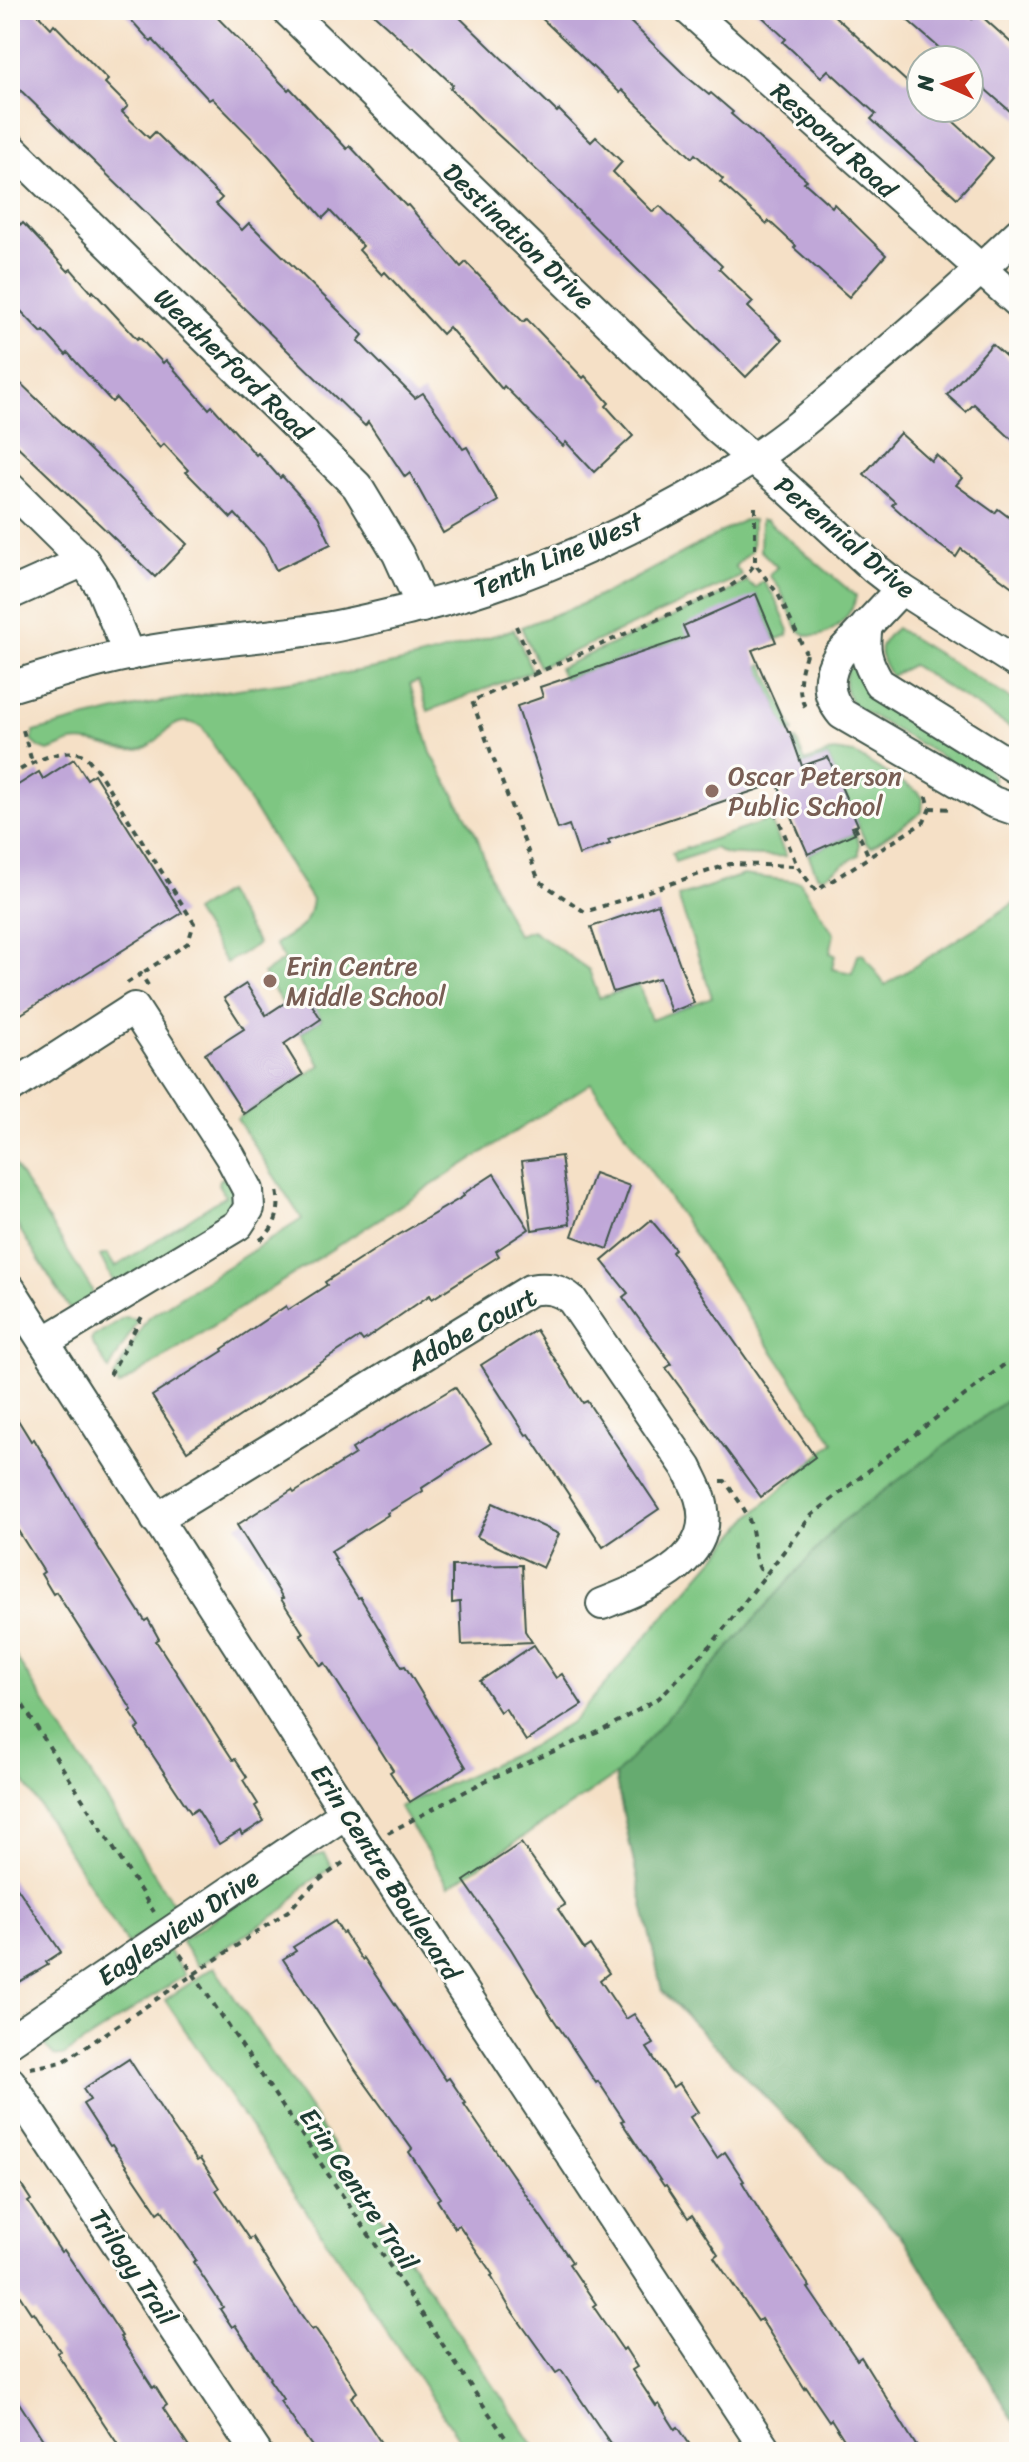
<svg xmlns="http://www.w3.org/2000/svg" width="1029" height="2462" font-family="Sriracha,sans-serif">
  <rect width="100%" height="100%" fill="#fdfcf7"/>
  <filter id="ink" filterUnits="userSpaceOnUse"><feTurbulence type="fractalNoise" baseFrequency=".0125" numOctaves="2"/><feDisplacementMap in="SourceGraphic" scale="16" xChannelSelector="R" yChannelSelector="G"/><feConvolveMatrix kernelMatrix="1 2 1 2 8 2 1 2 1" color-interpolation-filters="sRGB"/></filter>
  <filter id="wash" filterUnits="userSpaceOnUse"><feTurbulence type="fractalNoise" baseFrequency=".006" numOctaves="4" result="noise"/><feDisplacementMap in="SourceGraphic" scale="32" xChannelSelector="R" yChannelSelector="G"/><feGaussianBlur stdDeviation="1.8" result="paint"/><feColorMatrix in="noise" values="0 0 0 0 0 0 0 0 0 0 0 0 0 0 0 0 0 1.4 0 .05"/><feComposite in="paint" operator="in"/></filter>
  <g filter="url(#wash)">
    <rect width="100%" height="100%" fill="#f5e0c6"/>
    <!-- green -->
    <g fill="#7ec682" stroke="#4e825b" stroke-width="2">
      <path d="M744,520H753L752,550L735,566L742,575L740,577L539,667L521,627L580,605L632,580Z"/>
      <path d="M761,520H766L856,596C854,617 817,652 797,628L780,589L769,575L777,567L760,550Z"/>
      <path d="M747,581L755,588L763,581L774,596L789,630L788,635L775,640L756,595L688,637L564,679L559,668L728,592Z"/>
      <path d="M896,628L1019,704V733L912,665L891,676C878,653 874,648 896,628Z"/>
      <path d="M514,629L532,671L428,711L418,681L410,684L431,753L477,836L492,882L517,935L532,930L589,970L599,998L639,985L651,1020L712,997L678,897L743,875L800,882L834,934L830,953L835,955L832,969L852,973L858,955L863,954L885,985L1019,900V2429L906,2241L662,1991L615,1776L449,1886L399,1807L536,1744L574,1720L752,1515L834,1442L591,1083L119,1386L114,1377L147,1318L302,1219L237,1119L321,1065L301,1033L321,1019L303,991L283,1004L263,974L284,960L275,944C297,930 308,928 312,900L202,727C167,709 164,748 136,750C115,752 93,738 72,742C64,744 56,749 48,751L40,748L32,741L34,732C89,716 145,704 201,695C262,684 323,679 384,666C428,657 471,643 514,629Z"/>
      <path d="M763,664L794,732H788L759,666Z"/>
      <path d="M853,666L986,765L993,776V787L855,706C845,694 843,685 847,670Z"/>
      <path d="M796,740L805,762L834,751L855,754L918,792L923,798L922,812L871,847L866,843L828,757L801,766L793,741Z"/>
      <path d="M770,820L786,856C783,857 731,855 726,854C722,853 718,850 715,848L675,862L672,853Z"/>
      <path d="M855,833L859,843V855L823,877L817,875L808,854Z"/>
      <path d="M225,892L258,944L226,963L194,912Z"/>
      <path d="M10,1158L92,1290V1297L73,1314L10,1214Z"/>
      <path d="M223,1178C236,1187 237,1203 229,1217L118,1283L113,1281L100,1256L107,1254L115,1267L225,1196L218,1184L219,1180Z"/>
      <path d="M124,1317L138,1319L109,1370L91,1341L93,1337Z"/>
      <path d="M10,1648L177,1910L127,1944L10,1759Z"/>
      <path d="M324,1854L332,1867L304,1886L286,1908L198,1966L181,1941L306,1858Z"/>
      <path d="M168,1950L185,1975L63,2056H54L41,2040L70,2016Z"/>
      <path d="M214,1967L538,2452H468L165,2000Z"/>
    </g>
    <!-- forest -->
    <path fill="#66ab70" stroke="#427452" stroke-width="2" d="M1019,1391V2429L906,2241L662,1991L615,1776L839,1524Z"/>
    <g id="blocks">
      <!-- building -->
      <g fill="#c0a7d8">
        <path d="M10,10H34L51,28L54,24L108,80L105,83L128,106L122,112L149,138L155,132L222,198L216,204L242,230L249,223L343,315L363,335L358,341L415,398L423,393L463,449L467,447L498,501L443,533L410,473L405,477L368,422L365,426L10,80Z"/>
        <path d="M122,10H210L288,90L290,88L347,149L350,146L406,206L408,205L461,267L466,262L523,322L527,319L583,378L585,376L609,403L606,406L633,436L594,472L566,442L563,446L504,386L502,389L449,327L442,334L385,272L382,275L359,250L363,246L330,211L323,218L269,156L212,98L209,100L153,40L151,42Z"/>
        <path d="M369,10H452L557,112L559,110L591,142L596,137L622,162L613,172L653,212L660,206L722,266L719,269L753,302L748,307L782,340L746,377L544,177L484,122L450,88L453,85L413,47L411,48Z"/>
        <path d="M533,10H618L686,76L709,95L711,93L733,112L731,114L807,180L804,182L832,207L834,204L886,255L849,297L794,248L796,246L769,221L767,224L720,182L723,179L695,154L692,158L622,90L620,93Z"/>
        <path d="M755,10H828L906,81L908,79L921,91V108H939L993,158L957,198L871,119L876,114L828,70L821,77L783,42L786,39Z"/>
        <path d="M896,10H962L972,19L978,13L1019,50V119L969,75V60H953Z"/>
        <path d="M10,213L21,225L23,223L68,271L71,269L92,293L93,291L137,339L139,337L163,363L166,360L209,409L212,406L256,455L258,453L280,478L282,476L318,516L331,544L276,570L265,547L235,514L231,518L186,472L188,470L164,444L160,448L116,398L112,402L68,353L66,355L44,331L42,333L19,309L10,300Z"/>
        <path d="M992,344L1011,361L1009,364L1019,373V446L974,404L966,412L947,395Z"/>
        <path d="M10,373L187,544L155,577L10,439Z"/>
        <path d="M900,433L931,461L936,455L962,478L956,485L995,513L998,509L1019,525V592L961,549L956,557L927,536L892,505L895,502L864,474Z"/>
        <path d="M756,594L776,642L752,650L788,732H790L802,766L828,757L858,825L852,827L855,833L808,854L777,783L608,840L610,844L579,855L569,825L558,829L517,706L543,697L540,687L688,637L683,626Z"/>
        <path d="M74,759L87,779L94,774L182,913L10,1021V790L39,772L43,779Z"/>
        <path d="M658,904L694,1003L671,1012L659,978L613,992L591,927Z"/>
        <path d="M246,984L266,1015L303,991L321,1019L284,1044L303,1075L244,1114L205,1054L244,1029L224,998Z"/>
        <path d="M561,1156L570,1224L532,1230L522,1161Z"/>
        <path d="M594,1173L630,1186L608,1249L572,1236Z"/>
        <path d="M494,1174L529,1229L496,1251L499,1256L432,1299L430,1295L363,1341L360,1337L187,1451L152,1396L223,1351L222,1349L286,1306L288,1310L327,1285L325,1282L390,1240L464,1196L463,1194Z"/>
        <path d="M651,1220L675,1249L672,1252L815,1457L761,1497L666,1368L672,1364L623,1297L628,1293L602,1261Z"/>
        <path d="M536,1330L583,1403L587,1401L659,1509L603,1547L529,1434L526,1435L481,1365Z"/>
        <path d="M455,1387L491,1443L422,1488L423,1491L387,1513L388,1515L331,1551L336,1559L334,1560L358,1598L360,1597L402,1667L405,1666L466,1767L410,1802L390,1772L393,1770L325,1663L321,1666L300,1634L303,1633L281,1599L283,1598L237,1525L292,1490L294,1493L355,1454L352,1449Z"/>
        <path d="M10,1407L31,1441L34,1439L101,1552L145,1621L148,1619L159,1639L156,1641L233,1760L235,1759L247,1777L243,1780L258,1804L255,1806L264,1821L242,1835L240,1831L219,1844L197,1809L191,1813L136,1730L140,1727L130,1712L132,1710L56,1592L53,1594L41,1574L44,1572L10,1518Z"/>
        <path d="M493,1503L559,1534L543,1568L477,1537Z"/>
        <path d="M522,1565L525,1631L532,1642L462,1645L460,1602L452,1603V1566Z"/>
        <path d="M534,1645L556,1678L562,1674L582,1705L526,1741L505,1708L500,1712L480,1681Z"/>
        <path d="M521,1843L565,1905L558,1909L584,1949L590,1945L609,1973L600,1980L626,2019L634,2014L654,2044L647,2048L673,2087L679,2083L698,2112L690,2117L717,2158L725,2152L744,2181L742,2182L764,2218L810,2287L808,2288L857,2360L861,2357L920,2452H852L831,2419L829,2421L806,2387L805,2389L761,2319L758,2321L714,2257L718,2254L692,2215L688,2218L666,2185L664,2186L621,2121L624,2120L598,2081L596,2083L554,2020L511,1949L464,1881Z"/>
        <path d="M10,1877L61,1952L46,1962L48,1965L10,1987Z"/>
        <path d="M335,1921L342,1933L344,1932L362,1960L364,1958L446,2080L449,2078L466,2103L464,2104L572,2262L569,2264L596,2304L593,2306L623,2350L625,2348L637,2367L632,2370L656,2406L659,2404L675,2429L678,2427L690,2445L680,2452H616L561,2370L556,2373L511,2310L491,2276L493,2275L459,2225L455,2228L437,2200L440,2198L409,2152L412,2149L352,2065L283,1959L296,1951L293,1947Z"/>
        <path d="M129,2059L173,2127L197,2161L200,2159L219,2188L216,2190L249,2239L252,2237L289,2297L312,2330L315,2328L335,2357L357,2392L351,2397L387,2452H316L280,2401L283,2399L269,2379L270,2378L235,2325L232,2327L220,2309L223,2307L193,2262L196,2260L162,2210L158,2213L112,2145L110,2146L83,2104L90,2100L83,2089Z"/>
        <path d="M10,2168L31,2200L28,2202L61,2252L64,2250L107,2313L122,2336L120,2337L153,2388L155,2386L167,2405L163,2408L192,2452H123L57,2353L60,2351L44,2328L34,2312L31,2313L10,2281Z"/>
        <path d="M10,2389L51,2452H10Z"/>
      </g>
    </g>
  </g>
  <g filter="url(#ink)">
    <use href="#blocks" fill-opacity="0" stroke="#3f554a" stroke-width="2"/>
    <g fill="none" stroke-linecap="round" stroke-linejoin="round">
      <defs>
        <g id="minor">
          <path d="M287,10L716,427L786,487L874,568L901,589L1019,664"/>
          <path d="M689,10L1019,303"/>
          <path d="M10,147L357,486L398,554L422,607"/>
          <path d="M10,488L84,561L101,587L129,655"/>
          <path d="M901,589L839,655C826,676 826,695 842,714L993,802L1019,811"/>
          <path d="M10,594L84,561"/>
          <path d="M867,625C863,650 866,661 879,683L1019,770"/>
          <path d="M10,687C49,675 87,663 127,655C190,642 255,639 319,629C353,624 387,615 420,607C537,578 649,524 751,460C786,438 819,409 851,382C909,334 965,285 1019,233"/>
          <path d="M10,1088L134,1008L230,1156L248,1190L249,1208L238,1225L44,1342"/>
          <path d="M10,1289L346,1813L767,2452"/>
          <path d="M156,1519L530,1290C547,1287 559,1289 572,1300L687,1468C691,1477 697,1487 700,1497C720,1560 647,1586 602,1604"/>
          <path d="M10,2041L346,1813"/>
          <path d="M10,2082L256,2452"/>
        </g>
      </defs>
      <!-- minor casing -->
      <use href="#minor" stroke="#3f554a" stroke-width="34"/>
      <!-- path -->
      <g stroke="#3f554a" stroke-width="4" stroke-dasharray="6 6" stroke-linecap="butt">
        <path d="M755,507V564L778,594L806,653"/>
        <path d="M516,626L537,673L726,589L744,577L755,564"/>
        <path d="M806,654C800,673 795,694 808,711"/>
        <path d="M537,673L472,701L539,881L585,912L730,864L797,866"/>
        <path d="M23,730L32,762"/>
        <path d="M10,776C27,765 64,744 85,756C89,759 94,767 98,771L194,923L188,943L141,974"/>
        <path d="M771,800L797,866L816,891L924,822L930,808L926,794"/>
        <path d="M930,808L952,809"/>
        <path d="M855,826L869,857"/>
        <path d="M127,983L141,974L149,987"/>
        <path d="M260,1240C277,1228 282,1207 276,1187"/>
        <path d="M110,1375L144,1313"/>
        <path d="M721,1481H725C734,1495 747,1509 751,1526C757,1547 750,1557 765,1576"/>
        <path d="M10,1685L154,1912"/>
        <path d="M388,1833L485,1781L603,1730L659,1698L712,1644L812,1515L1019,1353"/>
        <path d="M180,1954L515,2452"/>
        <path d="M30,2068L63,2062L291,1909C306,1888 326,1875 347,1860"/>
      </g>
      <!-- minor -->
      <use href="#minor" stroke="#fff" stroke-width="30"/>
    </g>
  </g>
  <!-- markers -->
  <g fill="#8d6e63" stroke="#fdfcf7" stroke-width="3">
    <circle cx="712" cy="791" r="8"/>
    <circle cx="270" cy="981" r="8"/>
  </g>
  <g text-anchor="middle" stroke-width="6" stroke-linejoin="round" paint-order="stroke">
    <!-- street labels -->
    <g font-size="26" fill="#1f3d34" stroke="#fdfcf7">
      <text transform="translate(834 140) rotate(42)" y="9">Respond Road</text>
      <text transform="translate(519 236) rotate(44)" y="9">Destination Drive</text>
      <text transform="translate(233 364) rotate(44)" y="9">Weatherford Road</text>
      <text transform="translate(845 537) rotate(40)" y="9">Perennial Drive</text>
      <text transform="translate(558 555) rotate(-23)" y="9">Tenth Line West</text>
      <text transform="translate(472 1329) rotate(-29)" y="9">Adobe Court</text>
      <text transform="translate(386 1872) rotate(57)" y="9">Erin Centre Boulevard</text>
      <text transform="translate(178 1927) rotate(-34)" y="9">Eaglesview Drive</text>
      <text transform="translate(359 2189) rotate(56)" y="9">Erin Centre Trail</text>
      <text transform="translate(133 2267) rotate(56)" y="9">Trilogy Trail</text>
    </g>
    <!-- education labels -->
    <g font-size="26" fill="#785e54" stroke="#fdfcf7" text-anchor="start">
      <text x="728" y="785">Oscar Peterson<tspan x="728" dy="30">Public School</tspan></text>
      <text x="286" y="975">Erin Centre<tspan x="286" dy="30">Middle School</tspan></text>
    </g>
  </g>
  <!-- margin -->
  <rect width="1029" height="2462" fill="none" stroke="#fdfcf7" stroke-width="40"/>
  <!-- north arrow -->
  <g transform="translate(945 84) rotate(273)"><circle r="38" fill="#fdfcf7" stroke="#a4b0a9" stroke-width="2"/>
  <path d="M0-6L14 30L0 20L-14 30Z" fill="#c8321e"/>
  <text y="-12" font-size="22" font-weight="bold" text-anchor="middle" fill="#1f3d34">N</text>
  </g>
</svg>
